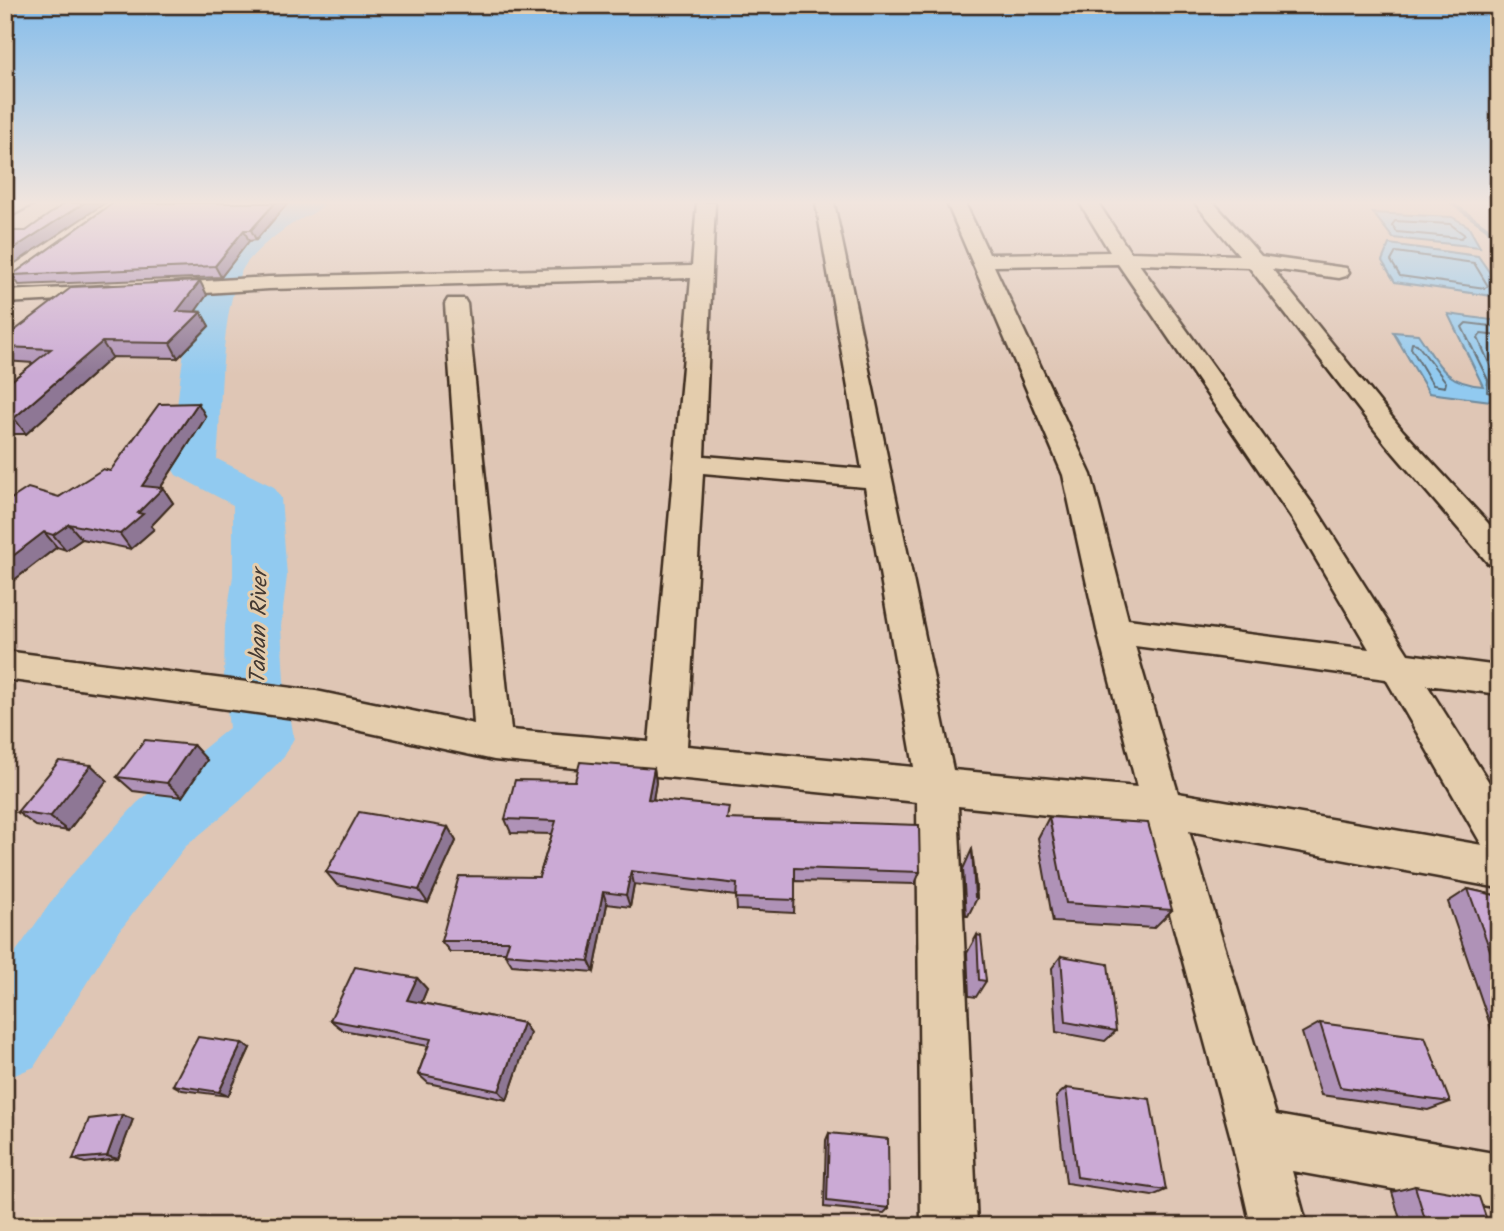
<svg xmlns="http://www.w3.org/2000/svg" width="1504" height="1231" font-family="Kalam,sans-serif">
  <rect width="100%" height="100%" fill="#dfc6b5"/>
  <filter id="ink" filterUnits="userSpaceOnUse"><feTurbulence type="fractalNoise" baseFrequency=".0143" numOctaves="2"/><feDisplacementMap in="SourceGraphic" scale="14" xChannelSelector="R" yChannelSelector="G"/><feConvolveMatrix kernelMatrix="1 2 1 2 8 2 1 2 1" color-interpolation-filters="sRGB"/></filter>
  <g filter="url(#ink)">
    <!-- water -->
    <g fill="#91caf0" stroke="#6f8a9c" stroke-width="2">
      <path d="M1373,213L1452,217L1468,226L1480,247L1393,238Z"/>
      <path d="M1389,244L1478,256L1499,286V297L1395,282L1382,261Z"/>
      <path d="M1448,314L1499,321V402L1429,393L1393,332L1418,334C1439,364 1443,383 1483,386Z"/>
    </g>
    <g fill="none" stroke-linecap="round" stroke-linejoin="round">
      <!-- shore -->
      <g stroke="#5d6a72" stroke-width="2">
        <path d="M1395,221L1450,224L1465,235L1461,238L1397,232L1392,225Z"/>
        <path d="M1396,252L1474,263L1488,286L1485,288L1400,276L1391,261Z"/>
        <path d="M1499,327L1466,323L1462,327L1488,380L1487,392L1499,395"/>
        <path d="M1499,336L1481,334L1478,338L1499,386"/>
        <path d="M1412,343L1417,344L1446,382L1445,387L1433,385L1411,348Z"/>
      </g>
      <!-- stream -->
      <path fill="#6f8a9c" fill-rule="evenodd" d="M1448,203H1455L1490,228L1499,240V260L1496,258L1494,242L1486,230Z"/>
      <!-- river -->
      <path fill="#91caf0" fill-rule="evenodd" d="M284,203H325C318,213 305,216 294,223C278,233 262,245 249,260C218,295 223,410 217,459L274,487L281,498L287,576L281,626L284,680L294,738L284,757L241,800L185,847L118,933L34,1067L5,1079V967L66,881L137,803L229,728L224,680L225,626L233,576V505L176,475L170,465C180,408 180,313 211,265C228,238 256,218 284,203Z"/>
      <defs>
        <g id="minor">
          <path d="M12,203H35L5,219V207Z"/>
          <path d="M697,203H715L704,456L862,469L816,203H834L953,770L1137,787L1097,630L1063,475L947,203H965L989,254L1110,252L1080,203H1098L1130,252L1239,255L1195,203H1214L1261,256L1346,268L1349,272L1346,276L1339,278L1272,269L1403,431L1499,535V566L1488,563L1385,443L1249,267L1139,264L1316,509L1408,654L1499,666V694L1427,685L1499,798V888L1189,831L1276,1115L1499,1154V1208L1292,1171L1307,1226H1251L1231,1138L1146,825L958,806L977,1226H921L917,802L494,760L316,721L5,679V651L316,691L474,724L445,304L448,299H464L467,304L511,730L649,742L691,278L269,289L158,296L150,295L147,290L150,285L158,284L269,277L692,266ZM1118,264L1293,520L1369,649L1128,619L1091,475L994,266ZM703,473L865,487L914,767L687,746ZM1135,646L1386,679L1482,845L1178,793Z"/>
          <path d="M108,286L116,287L119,292L116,297L5,303V291Z"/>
        </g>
      </defs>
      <!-- minor casing -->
      <use href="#minor" stroke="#3b2a1e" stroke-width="5"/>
      <!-- minor -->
      <use href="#minor" fill="#e4cdad" fill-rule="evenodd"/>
    </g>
    <!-- wall -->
    <g fill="#af92b7" stroke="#3b2a1e" stroke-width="2">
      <path d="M113,203H288L256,240L249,241L221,277L19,285L12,275Z"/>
      <path d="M207,295L195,311L201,312L209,326L178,358L112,357L26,434H5V386L34,363L5,361V338Z"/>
      <path d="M206,417L161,487L163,488L173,503L151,526L154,529L131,549L82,539L66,550L57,547L5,587V503L59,497L110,471Z"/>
      <path d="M193,745L207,760L182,797L133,791L117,777Z"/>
      <path d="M91,765L107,780L68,831L36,826L17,812Z"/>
      <path d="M654,768L656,782L653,799L920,872L915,884L795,881L794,913L737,910L736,896L634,884L630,907L607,904L594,972L512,965L505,954V952H450L441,941L539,877L552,834L511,833L505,819L575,781Z"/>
      <path d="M1049,817L1172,910L1154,928L1053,922L1038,838Z"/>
      <path d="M448,827L456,841L428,903L337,885L326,872Z"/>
      <path d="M972,849L977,898L968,916H966L963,869Z"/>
      <path d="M1468,889L1499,896V1051L1448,902Z"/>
      <path d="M977,935L986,981L976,997L969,996L967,953Z"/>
      <path d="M1061,956L1116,1031L1105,1041L1056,1032L1052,968Z"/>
      <path d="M417,978L427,989L421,1003L523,1023L530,1033L507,1100L428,1083L418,1074L428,1046L343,1030L330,1020Z"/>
      <path d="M1320,1023L1450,1102L1428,1110L1321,1095L1302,1033Z"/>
      <path d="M250,1048L228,1096L182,1090L173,1085Z"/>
      <path d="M1066,1088L1166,1190L1152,1196L1066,1183L1056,1097Z"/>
      <path d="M122,1115L133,1119L118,1159L85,1163L73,1159Z"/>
      <path d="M829,1133L889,1208L884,1213L824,1207L826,1140Z"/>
      <path d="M1415,1186L1489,1226H1402L1392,1192Z"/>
    </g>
    <!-- shaded-wall -->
    <g fill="#8e7795" stroke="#3b2a1e" stroke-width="2">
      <path d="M84,203H105L5,270V254Z"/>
      <path d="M275,203H288L256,240L251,230Z"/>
      <path d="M244,230L249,241L221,277L215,266Z"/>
      <path d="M200,281L207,295L185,326L177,311Z"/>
      <path d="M201,312L209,326L178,358L170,343Z"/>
      <path d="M102,342L112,357L26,434L14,418Z"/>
      <path d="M198,403L206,417L157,493L163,488L173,503L151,526L154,529L131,549L120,534L138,513L142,486Z"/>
      <path d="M69,524L82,539L66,550L53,535Z"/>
      <path d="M44,532L57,547L5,587V562Z"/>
      <path d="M193,745L207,760L182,797L167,783Z"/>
      <path d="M91,765L107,780L68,831L50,817Z"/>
      <path d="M654,768L656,782L651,812L648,799Z"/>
      <path d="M448,827L456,841L428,903L419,890Z"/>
      <path d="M631,871L634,884L630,907L626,895Z"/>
      <path d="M603,892L607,904L594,972L589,961Z"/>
      <path d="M417,978L427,989L418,1011L407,1000Z"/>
      <path d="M523,1023L530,1033L507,1100L499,1091Z"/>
      <path d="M242,1043L250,1048L228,1096L219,1092Z"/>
      <path d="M122,1115L133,1119L118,1159L107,1156Z"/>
      <path d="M173,1222L188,1226H171Z"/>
    </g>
    <!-- building -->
    <g fill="#cbaad5" stroke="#3b2a1e" stroke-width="2">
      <path d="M65,203H84L5,254V231H26Z"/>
      <path d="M113,203H275L251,230H244L215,266L12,275Z"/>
      <path d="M200,281L177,311L201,312L170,343L102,342L14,418H5V386L51,349L5,347V338L72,287Z"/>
      <path d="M198,403L142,486L163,488L138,513L143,514L120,534L69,524L53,535L44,532L5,562V503L28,488L59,497L103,469L110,471L159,404Z"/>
      <path d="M145,740L193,745L167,783L117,777Z"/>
      <path d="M59,761L91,765L50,817L17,812Z"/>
      <path d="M580,762L654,768L648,799L729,807L727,819L919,825L920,872L795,868V900L736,898L737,884L631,871L626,895L603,892L589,961L505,954L509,941H441L459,876L539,877L556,821L505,819L515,780L575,781Z"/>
      <path d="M359,812L448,827L419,890L326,872Z"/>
      <path d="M1049,817L1148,823L1172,910L1066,903Z"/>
      <path d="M972,849L977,898L975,897Z"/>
      <path d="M1468,889L1499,896V975Z"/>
      <path d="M977,935L981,936L986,981L979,980Z"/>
      <path d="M1061,956L1108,964L1116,1031L1066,1022Z"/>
      <path d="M355,967L417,978L407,1000L523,1023L499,1091L418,1074L431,1039L330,1020Z"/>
      <path d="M1320,1023L1425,1037L1450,1102L1340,1087Z"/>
      <path d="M198,1037L242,1043L219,1092L173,1085Z"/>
      <path d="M1066,1088L1150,1099L1166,1190L1077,1177Z"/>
      <path d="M122,1115L107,1156L73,1159L89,1119Z"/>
      <path d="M829,1133L888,1139L889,1208L827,1201Z"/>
      <path d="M1415,1186L1479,1197L1489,1226H1427Z"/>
      <path d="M116,1222H173L171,1226H115Z"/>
    </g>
  </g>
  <!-- sky -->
  <linearGradient id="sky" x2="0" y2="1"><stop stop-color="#85bdeb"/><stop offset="0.54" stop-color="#f1e5de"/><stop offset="1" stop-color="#f1e5de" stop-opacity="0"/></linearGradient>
  <rect width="1504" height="375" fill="url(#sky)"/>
  <g text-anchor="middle" stroke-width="6" stroke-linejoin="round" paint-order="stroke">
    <!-- water labels -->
    <g font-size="23" font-style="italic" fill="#443a33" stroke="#e4cdad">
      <text transform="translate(258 627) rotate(-89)" y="8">Tahan River</text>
    </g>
  </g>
  <!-- margin -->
  <rect width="1504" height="1231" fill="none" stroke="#e4cdad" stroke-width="28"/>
  <rect x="14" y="14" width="1476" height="1203" fill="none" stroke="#3b2a1e" stroke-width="2.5" filter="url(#ink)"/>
</svg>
